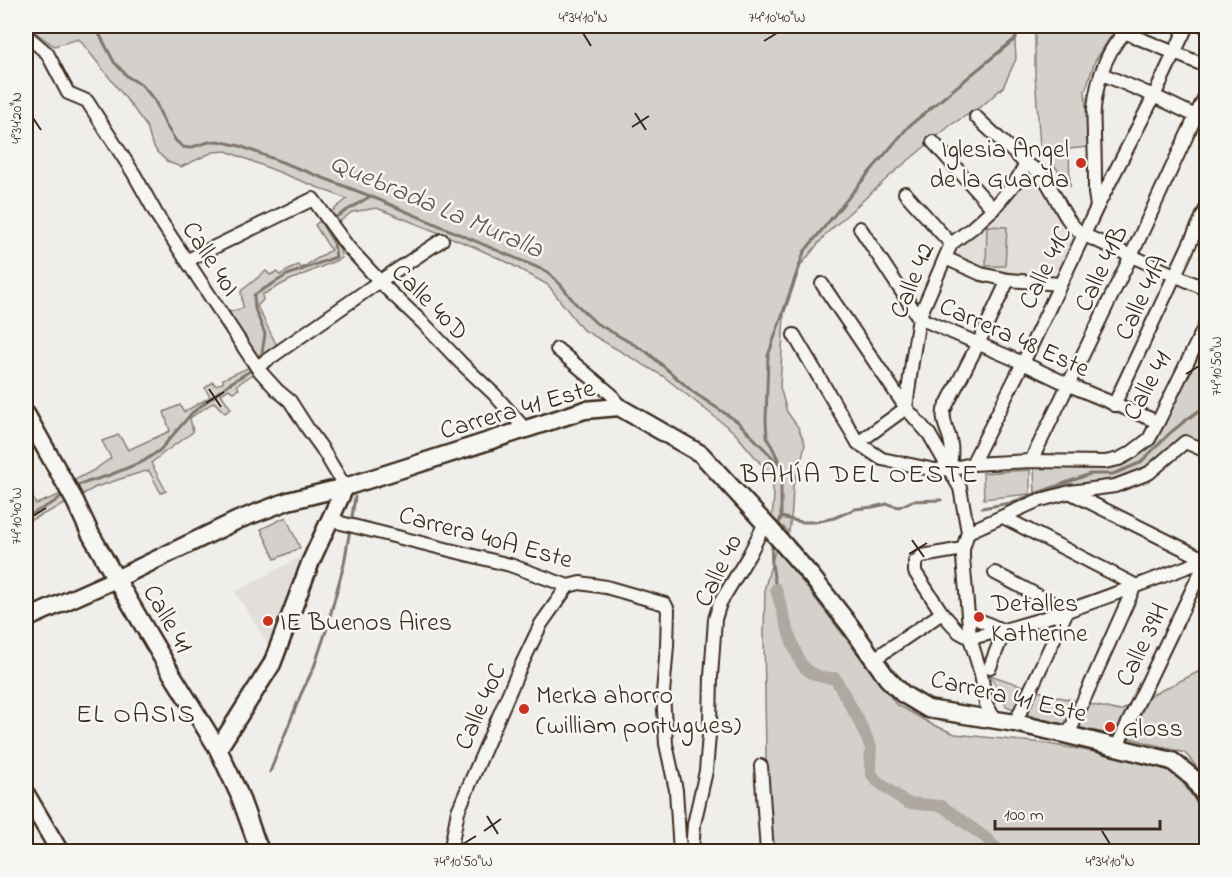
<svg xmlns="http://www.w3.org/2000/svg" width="1232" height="877" font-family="'Indie Flower',sans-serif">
  <rect width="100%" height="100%" fill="#efeeea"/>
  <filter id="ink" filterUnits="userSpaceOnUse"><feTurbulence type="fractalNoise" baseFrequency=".0167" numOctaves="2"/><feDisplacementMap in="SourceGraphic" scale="12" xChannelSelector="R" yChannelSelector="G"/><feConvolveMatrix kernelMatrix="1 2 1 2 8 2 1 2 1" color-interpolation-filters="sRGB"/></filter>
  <g filter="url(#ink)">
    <!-- built -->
    <g fill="#e2dfdb">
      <path d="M1029,175L1035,176L1072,241L1065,261L1055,272L1033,276H1011L981,269L951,258L967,240L992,219L1008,201L1023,179Z"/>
      <path d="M310,552L271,649L235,592Z"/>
    </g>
    <!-- green -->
    <g fill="#d4d1cc" stroke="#887e75" stroke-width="1.5">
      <path d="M27,26H1014L1016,59L1003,87L982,106L952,124L892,174L826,234L801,265L784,314L780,387L787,412L798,427L805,444L801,463L793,486L792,509L789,532L772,517L774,496L771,476L734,432L663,376L582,329L548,285L507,262L472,246L377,208L352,212L329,230L339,247L342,258L288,281L262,295L263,300L257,306L278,348L257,362L253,374L237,385L239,389L233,392L229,389L221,394L231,409L225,413L214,402L190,418L193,432L166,451L151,463L166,491L161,493L149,471L142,472L96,487L63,505L26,522V484L36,504L59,495L69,483L94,470L111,458L102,441L119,435L128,450L170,431L164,412L180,405L184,412L210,397L205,388L213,382L215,385L223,383V379L248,368L254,358L226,313L243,308L241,291L266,271L270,275L276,272L280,275L298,265L302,268L331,250L315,225L347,199L226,151L213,152L181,167L168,162L157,152L151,141L147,127L131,105L79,39L54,46Z"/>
      <path d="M1035,26H1121L1116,28L1095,61L1085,91L1089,147L1069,149L1070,186L1040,147L1035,74Z"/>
      <path d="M987,226L1007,227L1005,266H986Z"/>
      <path d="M1206,341V436L1190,446L1116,481L1035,496L1034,465L1098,467L1151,443Z"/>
      <path d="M1030,470V494L984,499L983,473Z"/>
      <path d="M286,517L300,548L275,559L261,529Z"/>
      <path d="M776,547L896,704L931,724L955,734L1042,743L1125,757L1176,773L1206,816V851L774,852L767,808L764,636L765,587Z"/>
      <path d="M1206,668V778L1185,753L1126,737L1044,721L1006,706L990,675L1050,695L1120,711Z"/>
    </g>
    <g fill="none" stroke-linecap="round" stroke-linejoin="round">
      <!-- stream -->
      <g stroke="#81766d" stroke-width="3">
        <path d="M93,26L101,37L114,62L128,77L142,85L155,101L165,124L176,141L183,147L189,148L209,142L218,141L240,146L370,196L548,272L561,285L574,302L596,323L647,352L693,392L738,422L781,466V517L777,530"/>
        <path d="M331,220L369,197"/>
        <path d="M256,361L262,353L265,334L255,309L254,295L287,275L336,257L334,243L323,225L326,223"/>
        <path d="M780,463L767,437L766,421L768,356L804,252L862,181L909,126L1016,38L1018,26"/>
        <path d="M73,488L78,485L110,475L144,461L160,450L192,413L229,384L250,371L253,367"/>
        <path d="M982,508L1010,503L1090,474H1113L1140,463L1170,433L1190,417L1206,406"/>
        <path d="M26,517L54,502L65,494"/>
        <path d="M781,517L801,522H815L834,518L855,509L873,507L887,504L899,507L912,501L941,500"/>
        <path d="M351,523L355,497"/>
        <path d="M773,542C769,556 774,574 776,589"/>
        <path d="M270,772L301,694L314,667L326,631L344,564L350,529"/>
      </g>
      <!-- canal -->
      <path stroke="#afa8a1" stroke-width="12" d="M776,589C780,603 795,660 805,668C814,676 824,679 835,678L858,719L871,748L870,765L872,775L877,781L907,803L942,806L986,838L1000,852"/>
      <defs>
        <g id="street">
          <path d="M1204,26H1206"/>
          <path d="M1124,32L1206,66"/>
          <path d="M26,35L47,53L68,93L87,101L134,174L158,217L258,369L277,390L290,401L308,429L321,447L345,487"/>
          <path d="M1102,74L1154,96L1206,121"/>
          <path d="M976,117L1026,164C1031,167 1037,169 1041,174C1058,194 1061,220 1084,235L1206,289"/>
          <path d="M933,142L993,209"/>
          <path d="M905,193L951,244"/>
          <path d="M1097,206L1095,193C1095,174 1095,155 1094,137C1094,127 1093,118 1094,108C1097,79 1108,43 1133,26"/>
          <path d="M860,228L919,318L1023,363L1069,385L1158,422"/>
          <path d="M945,258L981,274L1008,280L1060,284"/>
          <path d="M188,260L313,199L348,247L387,289L424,324L461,363L494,394L525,429"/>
          <path d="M822,284L906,408L929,434L960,488L968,532L963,549V558L970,638L981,674L986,704L995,720"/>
          <path d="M794,335L858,443L882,459L935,470L949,469L972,464L1031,461L1105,462L1119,459L1132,452L1149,439L1158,422L1206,324"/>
          <path d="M557,349L612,395L619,407"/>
          <path d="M257,367L380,281L442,240"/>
          <path d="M1114,405L1206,209"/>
          <path d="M858,443L906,408L912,362L919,318L951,244L972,228L993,209L1015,183L1026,164"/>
          <path d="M1031,461L1131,256L1206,94"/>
          <path d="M972,464L1023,363L1097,207L1154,96L1187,26"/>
          <path d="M949,469C951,459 953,450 950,439C947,429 942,421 944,410L978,344L1008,280"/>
          <path d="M1071,493L1206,560"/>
          <path d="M331,517L341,523L510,565L568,586L580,583L606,587L665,604L668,610L667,646L663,693L666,744L676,790L680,852"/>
          <path d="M1003,517L1135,585L1068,735"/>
          <path d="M968,532L1037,501L1070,492L1115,486L1149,473L1185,442L1206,451"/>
          <path d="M963,549L922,556L915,562V572L942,613L959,632L970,638C1051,621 1128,588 1206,560"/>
          <path d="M995,573L1067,611L1015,723"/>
          <path d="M968,615L1004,631L990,667"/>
          <path d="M874,659L942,613"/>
          <path d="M1117,746L1206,561"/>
          <path d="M761,766L767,852"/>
          <path d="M450,852L458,811L518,672L541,624L568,586"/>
          <path d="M692,852L694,824L706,771L710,723L711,677L715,619L720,603L749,555L765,523"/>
        </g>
        <g id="secondary">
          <path d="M26,414L75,501L90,533L116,579L170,671L218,749L239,794L256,841L261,852"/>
          <path d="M26,619L116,579L238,520L288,501L345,487L405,468L585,410L619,407L701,454L771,530L812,577L851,627L887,678L903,694L928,709L1015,723L1068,735L1172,761L1193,778L1206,798"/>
          <path d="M218,749L272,664L311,561L345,487"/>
          <path d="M26,794L60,852"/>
        </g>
      </defs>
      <!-- street casing -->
      <use href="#street" stroke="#3b2a1e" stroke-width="16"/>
      <!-- secondary casing -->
      <use href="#secondary" stroke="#3b2a1e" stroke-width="21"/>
      <!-- street -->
      <use href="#street" stroke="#f6f6f2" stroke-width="12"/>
      <!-- secondary -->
      <use href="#secondary" stroke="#f6f6f2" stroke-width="16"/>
    </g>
  </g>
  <!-- ticks -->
  <path fill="none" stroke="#3b2a1e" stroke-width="2" d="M583,33L591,46M764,41L777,33M635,113L646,130M33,118L41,130M632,127L649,116M1186,374L1199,366M209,389L221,407M206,403L224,392M33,516L46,508M912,540L924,557M909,554L927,543M487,816L498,834M484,831L501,819M1102,831L1110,844M463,844L476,836"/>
  <!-- markers -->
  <g fill="#c8321e" stroke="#f6f6f2" stroke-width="2">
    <circle cx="1081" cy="163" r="6"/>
    <circle cx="979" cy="617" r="6"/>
    <circle cx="268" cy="621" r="6"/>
    <circle cx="524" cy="709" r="6"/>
    <circle cx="1110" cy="727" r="6"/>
  </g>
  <g text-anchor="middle" stroke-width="5" stroke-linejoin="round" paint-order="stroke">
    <!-- poi labels -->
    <g font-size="26" fill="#3b2a1e" stroke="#f6f6f2" text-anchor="start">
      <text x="1069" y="157" text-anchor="end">Iglesia Angel<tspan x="1069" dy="30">de la Guarda</tspan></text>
      <text x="991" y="611">Detalles<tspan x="991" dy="30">Katherine</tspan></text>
      <text x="280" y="630">IE Buenos Aires</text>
      <text x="536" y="703">Merka ahorro<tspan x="536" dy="30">(william portugues)</tspan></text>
      <text x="1122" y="736">Gloss</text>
    </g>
    <!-- street labels -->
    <g font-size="26" fill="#3b2a1e" stroke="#f6f6f2">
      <text transform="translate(212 258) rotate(57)" y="9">Calle 40I</text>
      <text transform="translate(1044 267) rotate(-64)" y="9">Calle 41C</text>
      <text transform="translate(1100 268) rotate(-65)" y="9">Calle 41B</text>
      <text transform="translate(911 280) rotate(-68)" y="9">Calle 42</text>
      <text transform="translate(1140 297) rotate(-65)" y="9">Calle 41A</text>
      <text transform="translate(431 301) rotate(45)" y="9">Calle 40D</text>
      <text transform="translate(1015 336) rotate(24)" y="9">Carrera 48 Este</text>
      <text transform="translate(1146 385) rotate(-62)" y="9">Calle 41</text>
      <text transform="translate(517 408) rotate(-16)" y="9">Carrera 41 Este</text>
      <text transform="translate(486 536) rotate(15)" y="9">Carrera 40A Este</text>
      <text transform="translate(717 570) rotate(-64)" y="9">Calle 40</text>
      <text transform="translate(169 618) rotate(60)" y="9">Calle 41</text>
      <text transform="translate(1141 644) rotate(-64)" y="9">Calle 39H</text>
      <text transform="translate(1009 695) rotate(13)" y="9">Carrera 41 Este</text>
      <text transform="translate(479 706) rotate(-66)" y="9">Calle 40C</text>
    </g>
    <!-- water labels -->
    <g font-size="27" font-style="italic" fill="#64564c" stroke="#f6f6f2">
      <text transform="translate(437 205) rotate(23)" y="9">Quebrada La Muralla</text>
    </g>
    <!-- neighbourhood labels -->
    <g font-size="27" letter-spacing="1.5" fill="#3b2a1e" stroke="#f6f6f2">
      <text x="860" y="482">BAHÍA DEL OESTE</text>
      <text x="136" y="722">EL OASIS</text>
    </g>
  </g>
  <!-- margin -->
  <rect width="1232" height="877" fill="none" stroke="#f6f6f2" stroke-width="66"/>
  <!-- scale -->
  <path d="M995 820v9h165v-9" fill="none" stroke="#3b2a1e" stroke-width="3"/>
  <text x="1004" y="820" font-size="18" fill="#3b2a1e" stroke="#f6f6f2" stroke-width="4.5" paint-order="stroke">100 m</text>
  <rect x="33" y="33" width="1166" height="811" fill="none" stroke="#3b2a1e" stroke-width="2"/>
  <g font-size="15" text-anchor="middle" fill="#3b2a1e">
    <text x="583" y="22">4°34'10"N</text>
    <text x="777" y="22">74°10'40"W</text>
    <text transform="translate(16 118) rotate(-90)" y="5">4°34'20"N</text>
    <text transform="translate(1216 366) rotate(-90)" y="5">74°10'50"W</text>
    <text transform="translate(16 516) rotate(-90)" y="5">74°10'40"W</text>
    <text x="463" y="866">74°10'50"W</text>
    <text x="1110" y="866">4°34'10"N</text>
  </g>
</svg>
